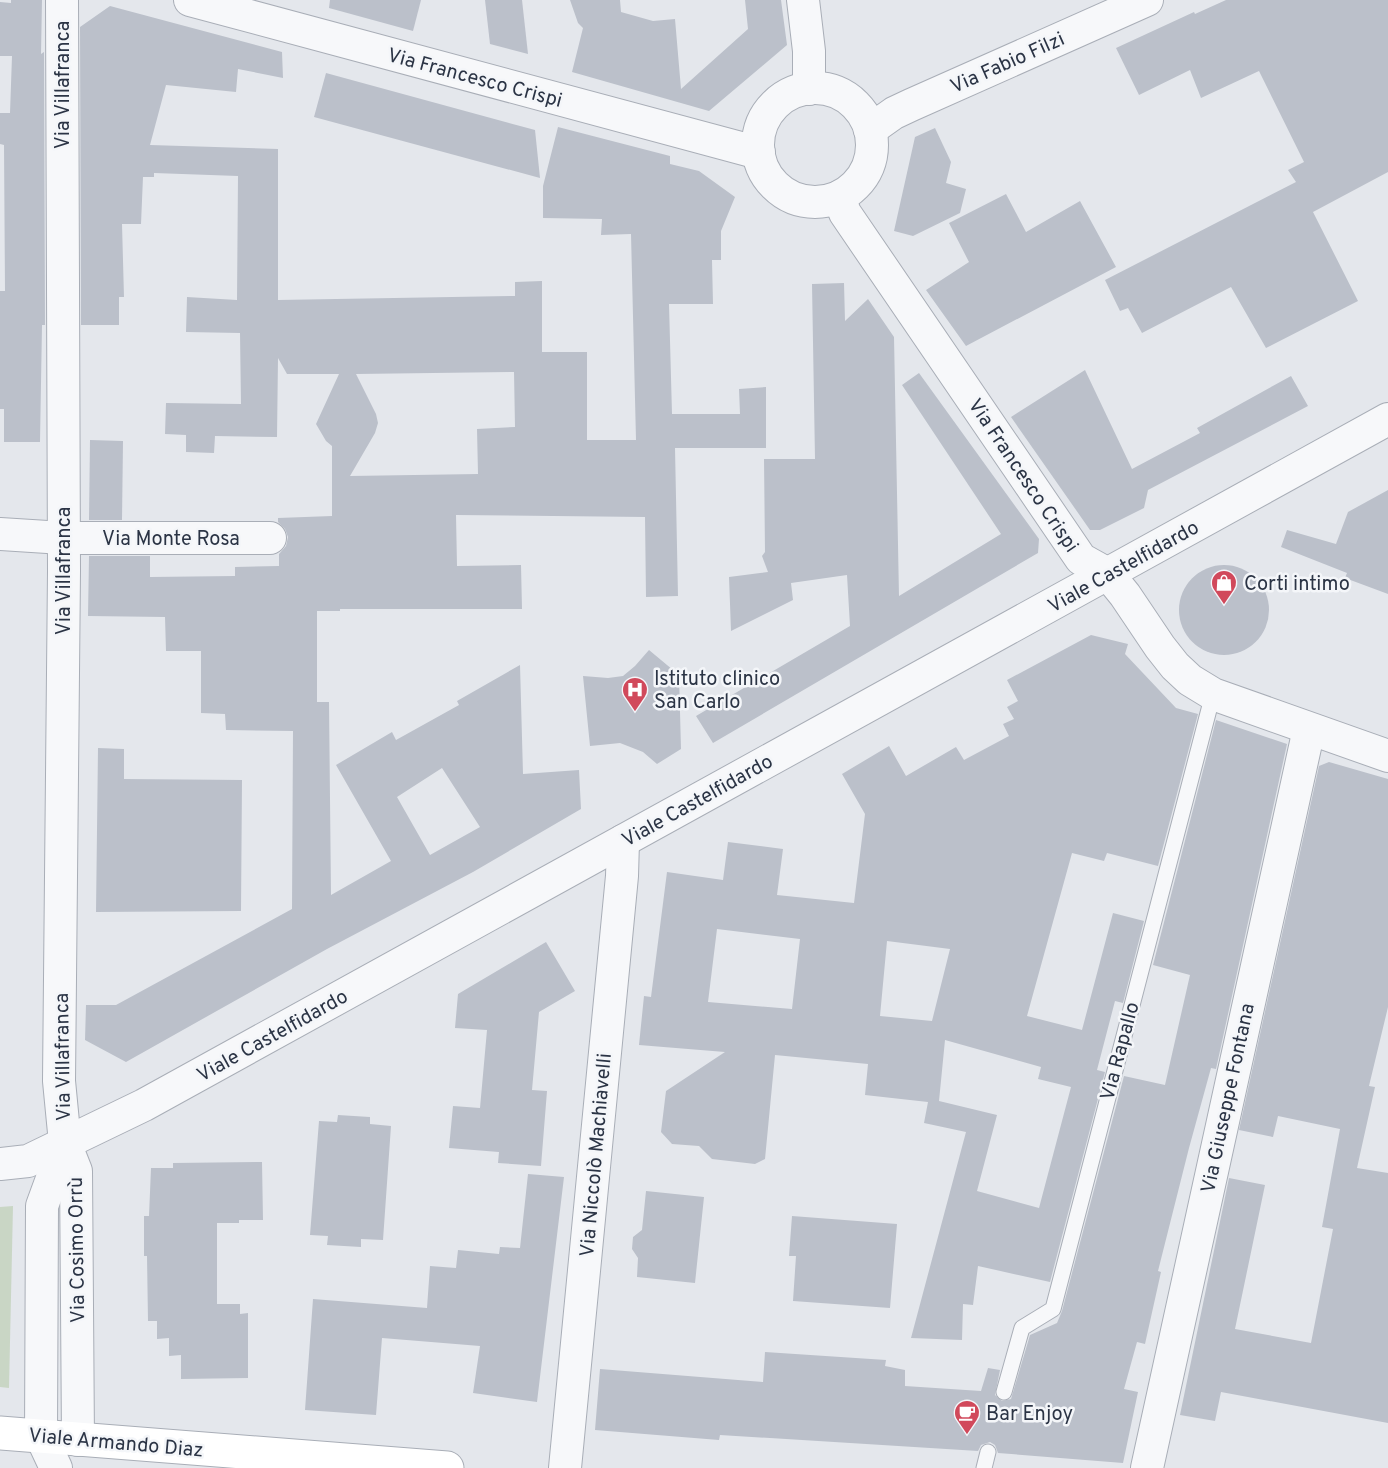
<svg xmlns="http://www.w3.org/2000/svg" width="1388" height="1468" font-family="Overpass,sans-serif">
  <rect width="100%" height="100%" fill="#e4e7ec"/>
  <!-- green -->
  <path fill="#c9d6c5" d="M13,1206L9,1388L0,1387V1207Z"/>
  <!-- building -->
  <g fill="#bbc0ca" fill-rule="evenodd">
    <path d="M11,0H42L41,54L44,52L45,325H42L40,442H4V409H0V291H5L4,145L0,144V113H10L12,56H0V2L11,3Z"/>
    <path d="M330,0H421L413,31L329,8Z"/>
    <path d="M485,0H522L528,54L490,44Z"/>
    <path d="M570,0H620L621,12L653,21L675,19L681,89L748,29L745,0H781L787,45L709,111L572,72L583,28L578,23Z"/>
    <path d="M1226,0H1388V172L1313,212L1358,301L1266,348L1231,287L1142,333L1128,308L1120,311L1105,280L1296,182L1288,170L1304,162L1259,71L1201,98L1190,70L1139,95L1116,48L1194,12L1195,14Z"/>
    <path d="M110,6L282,52L283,78L238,69L236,92L166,85L150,145L278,149V300L515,296V282L542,281V352H587V440H636L631,234L601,235L602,219L543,218V186L558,127L670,156V164L699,171L735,197L721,231V260H712L713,304H669L672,414H740L739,389L766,387V448H675L678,596L646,597L645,517L456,515L457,566L521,565L522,609H340V611H317V702H329L331,895L391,861L336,765L392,732L396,740L459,705L457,701L520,665L523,774L579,770L581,809L473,872L327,949L126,1062L85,1040L86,1005H116L292,909L293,731L226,730L225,714L201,713V651H166L165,617L88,616L89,556H150V577L235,576V567L279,566V554L286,546L288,537L285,529L278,522V518L332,516V446L326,441L316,424L339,374H287L278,358L277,437L215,436L214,453L186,452V435L165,434L166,403L241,404L240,333L186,332L187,297L237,300L238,176L154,173V177H143L141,224H122L124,297H119V325H81L80,27ZM514,372L515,427L477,429L478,474L350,476L375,433L378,423L376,414L356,374ZM442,768L480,827L430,855L397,797Z"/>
    <path d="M326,73L535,130L540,178L314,117Z"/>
    <path d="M935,128L951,162L946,183L966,189L960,213L913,236L894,231L915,137Z"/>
    <path d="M1006,194L1026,232L1080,201L1116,267L966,346L926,290L969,262L949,223Z"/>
    <path d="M844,283L845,321L868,299L894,337L899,596L1001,534L902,385L919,373L1039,539L1038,553L713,743L696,716L850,626L847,575L791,583L793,600L731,631L729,577L768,572L762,556L765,552L764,459H815L812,284Z"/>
    <path d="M1085,370L1132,469L1200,433L1197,428L1291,376L1308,406L1148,490L1144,508L1100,530H1090L1011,417Z"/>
    <path d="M90,440L123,441L122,520H89Z"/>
    <path d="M1388,490V594L1345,578L1347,573L1281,547L1287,530L1336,544L1348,512Z"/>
    <circle cx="1224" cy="610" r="45"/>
    <path d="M1091,635L1128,644L1125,654L1176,708L1198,714L1158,866L1107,853L1104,861L1072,853L1027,1016L1082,1030L1113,913L1144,921L1123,1003L1115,1001L1097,1070L1105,1072L1050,1282L978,1266L973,1305L963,1304L962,1340L911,1338L966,1132L924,1123L928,1102L865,1095L868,1064L775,1055L765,1159L755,1164L712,1159L699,1146L672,1144L661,1132L666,1091L725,1052L639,1045L644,996L651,997L667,872L723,880L728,842L783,849L777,895L854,903L865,814L842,774L889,746L906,776L956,747L964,760L1009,736L1003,724L1014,719L1007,707L1018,701L1007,680ZM717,929L800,939L792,1009L708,1002ZM887,941L950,949L932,1021L880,1016ZM945,1040L1041,1067L1038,1079L1071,1087L1039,1208L977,1191L997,1115L939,1101Z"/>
    <path d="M649,650L679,675L681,749L657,764L643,752L620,743L590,746L583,676L608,678L623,676L635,666Z"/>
    <path d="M1216,720L1287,744L1216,1069L1211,1068L1189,1148L1158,1271L1161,1272L1145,1344L1137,1342L1124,1389L1138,1392L1123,1463L998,1453L995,1445L990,1442L981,1445L978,1451L720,1435L719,1440L595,1430L600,1369L763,1382L765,1352L886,1360L885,1366L905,1370V1386L981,1391L988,1368L1000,1370L995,1395L1002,1401L1011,1399L1030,1335L1057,1323L1062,1311L1124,1076L1165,1085L1190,975L1153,965Z"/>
    <path d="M98,748L124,749V779L242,780L241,911L96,912Z"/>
    <path d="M1329,762L1388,779V1007L1369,1086L1375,1087L1357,1168L1388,1173V1423L1221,1392L1215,1421L1180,1415L1229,1178L1265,1185L1235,1329L1311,1343L1333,1229L1322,1227L1340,1129L1278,1116L1273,1137L1239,1130L1319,766Z"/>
    <path d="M546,942L575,991L539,1012L532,1090L547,1091L541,1166L498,1163L499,1152L449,1148L453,1106L480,1108L487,1030L455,1028L458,994Z"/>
    <path d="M338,1115L370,1117V1124L391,1126L383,1240L361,1239V1247L327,1245L328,1236L310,1235L319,1121L337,1122Z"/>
    <path d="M262,1162L263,1220H239V1223H217V1304H240V1314L248,1313V1378L181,1379V1355L169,1356V1338L157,1339V1321H148L147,1256H144V1216H149L151,1168H173V1163Z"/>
    <path d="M528,1174L564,1177L537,1402L473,1393L480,1346L382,1338L376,1415L305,1410L313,1299L427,1308L430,1266L456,1268L458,1250L499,1254L500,1247L520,1248Z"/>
    <path d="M646,1191L704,1197L695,1283L637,1277L638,1258L632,1249L633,1237L642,1230Z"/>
    <path d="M792,1216L897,1224L890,1308L793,1301L796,1256H789Z"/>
  </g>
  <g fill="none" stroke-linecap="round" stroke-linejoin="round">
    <defs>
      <g id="service">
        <path d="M1004,1392L1022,1328L1053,1309L1213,694"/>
        <path d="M984,1468L988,1452"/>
      </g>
      <g id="minor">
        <path d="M62,0L64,571L59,1081L65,1143L76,1171L78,1440"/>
        <path d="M190,0L759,153"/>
        <path d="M803,0L809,51V89"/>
        <circle cx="815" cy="145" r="57"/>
        <path d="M870,130L894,113L911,105L1147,0"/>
        <path d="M839,197L845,213L1081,559L1108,574L1125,595L1160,647L1175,666L1190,680L1213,694L1388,756"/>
        <path d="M0,534L63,538H270"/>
        <path d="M0,1164L28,1161L144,1105L1388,419"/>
        <path d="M56,1468L41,1436L42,1206L65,1143"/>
        <path d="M565,1468L622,876L623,841"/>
        <path d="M1147,1468L1309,729"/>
      </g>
      <path id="secondary" d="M0,1433L447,1468"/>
    </defs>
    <!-- service casing -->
    <use href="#service" stroke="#a9aeb7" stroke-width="17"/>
    <!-- minor casing -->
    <use href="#minor" stroke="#a9aeb7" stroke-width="34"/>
    <!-- secondary casing -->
    <use href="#secondary" stroke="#a9aeb7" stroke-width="35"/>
    <!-- service -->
    <use href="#service" stroke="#f7f8fa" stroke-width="15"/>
    <!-- minor -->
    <use href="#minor" stroke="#f7f8fa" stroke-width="32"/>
    <!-- secondary -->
    <use href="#secondary" stroke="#fff" stroke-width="33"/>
  </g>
  <!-- icons -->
  <defs>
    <symbol id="shop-pin" viewBox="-11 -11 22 30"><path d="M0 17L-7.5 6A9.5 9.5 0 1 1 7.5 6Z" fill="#d1495b" stroke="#f4f6f9"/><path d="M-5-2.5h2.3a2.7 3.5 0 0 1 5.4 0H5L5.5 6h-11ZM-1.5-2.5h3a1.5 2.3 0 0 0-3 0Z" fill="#fff"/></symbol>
    <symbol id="hospital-pin" viewBox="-11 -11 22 30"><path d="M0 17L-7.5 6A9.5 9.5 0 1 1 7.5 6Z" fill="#d1495b" stroke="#f4f6f9"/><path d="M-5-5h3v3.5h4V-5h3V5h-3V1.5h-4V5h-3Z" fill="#fff"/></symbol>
    <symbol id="cafe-pin" viewBox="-11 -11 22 30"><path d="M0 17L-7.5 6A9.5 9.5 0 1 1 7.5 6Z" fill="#d1495b" stroke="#f4f6f9"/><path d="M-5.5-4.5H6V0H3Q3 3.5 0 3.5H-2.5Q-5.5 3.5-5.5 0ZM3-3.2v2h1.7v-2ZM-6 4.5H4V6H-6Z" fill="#fff"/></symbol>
  </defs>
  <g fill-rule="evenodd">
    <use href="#shop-pin" x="1209" y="568" width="30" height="40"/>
    <use href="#hospital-pin" x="620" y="675" width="30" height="40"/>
    <use href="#cafe-pin" x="952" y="1398" width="30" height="40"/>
  </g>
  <g text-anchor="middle" stroke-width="5" stroke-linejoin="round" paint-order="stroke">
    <!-- street labels -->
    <g font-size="20" fill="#2b3445" stroke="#f4f6f9">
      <text transform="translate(1007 62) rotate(-24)" y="7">Via Fabio Filzi</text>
      <text transform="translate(475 77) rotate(15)" y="7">Via Francesco Crispi</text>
      <text transform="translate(62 85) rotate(-90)" y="7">Via Villafranca</text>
      <text transform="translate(1024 475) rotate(56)" y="7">Via Francesco Crispi</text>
      <text x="171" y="545">Via Monte Rosa</text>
      <text transform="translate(1123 566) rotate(-29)" y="7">Viale Castelfidardo</text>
      <text transform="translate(63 571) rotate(-90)" y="7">Via Villafranca</text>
      <text transform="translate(697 800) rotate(-29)" y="7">Viale Castelfidardo</text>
      <text transform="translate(272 1035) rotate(-29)" y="7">Viale Castelfidardo</text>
      <text transform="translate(1119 1051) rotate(-75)" y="7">Via Rapallo</text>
      <text transform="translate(62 1057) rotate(-91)" y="7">Via Villafranca</text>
      <text transform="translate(1227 1098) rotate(-78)" y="7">Via Giuseppe Fontana</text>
      <text transform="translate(595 1155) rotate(-85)" y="7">Via Niccolò Machiavelli</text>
      <text transform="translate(76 1250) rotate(-91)" y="7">Via Cosimo Orrù</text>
      <text transform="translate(116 1442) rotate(5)" y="7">Viale Armando Diaz</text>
    </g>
    <!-- poi labels -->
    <g font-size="20" fill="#2b3445" stroke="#f4f6f9" text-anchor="start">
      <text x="1244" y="590">Corti intimo</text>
      <text x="654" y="685">Istituto clinico<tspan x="654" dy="23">San Carlo</tspan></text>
      <text x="986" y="1420">Bar Enjoy</text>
    </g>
  </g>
</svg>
